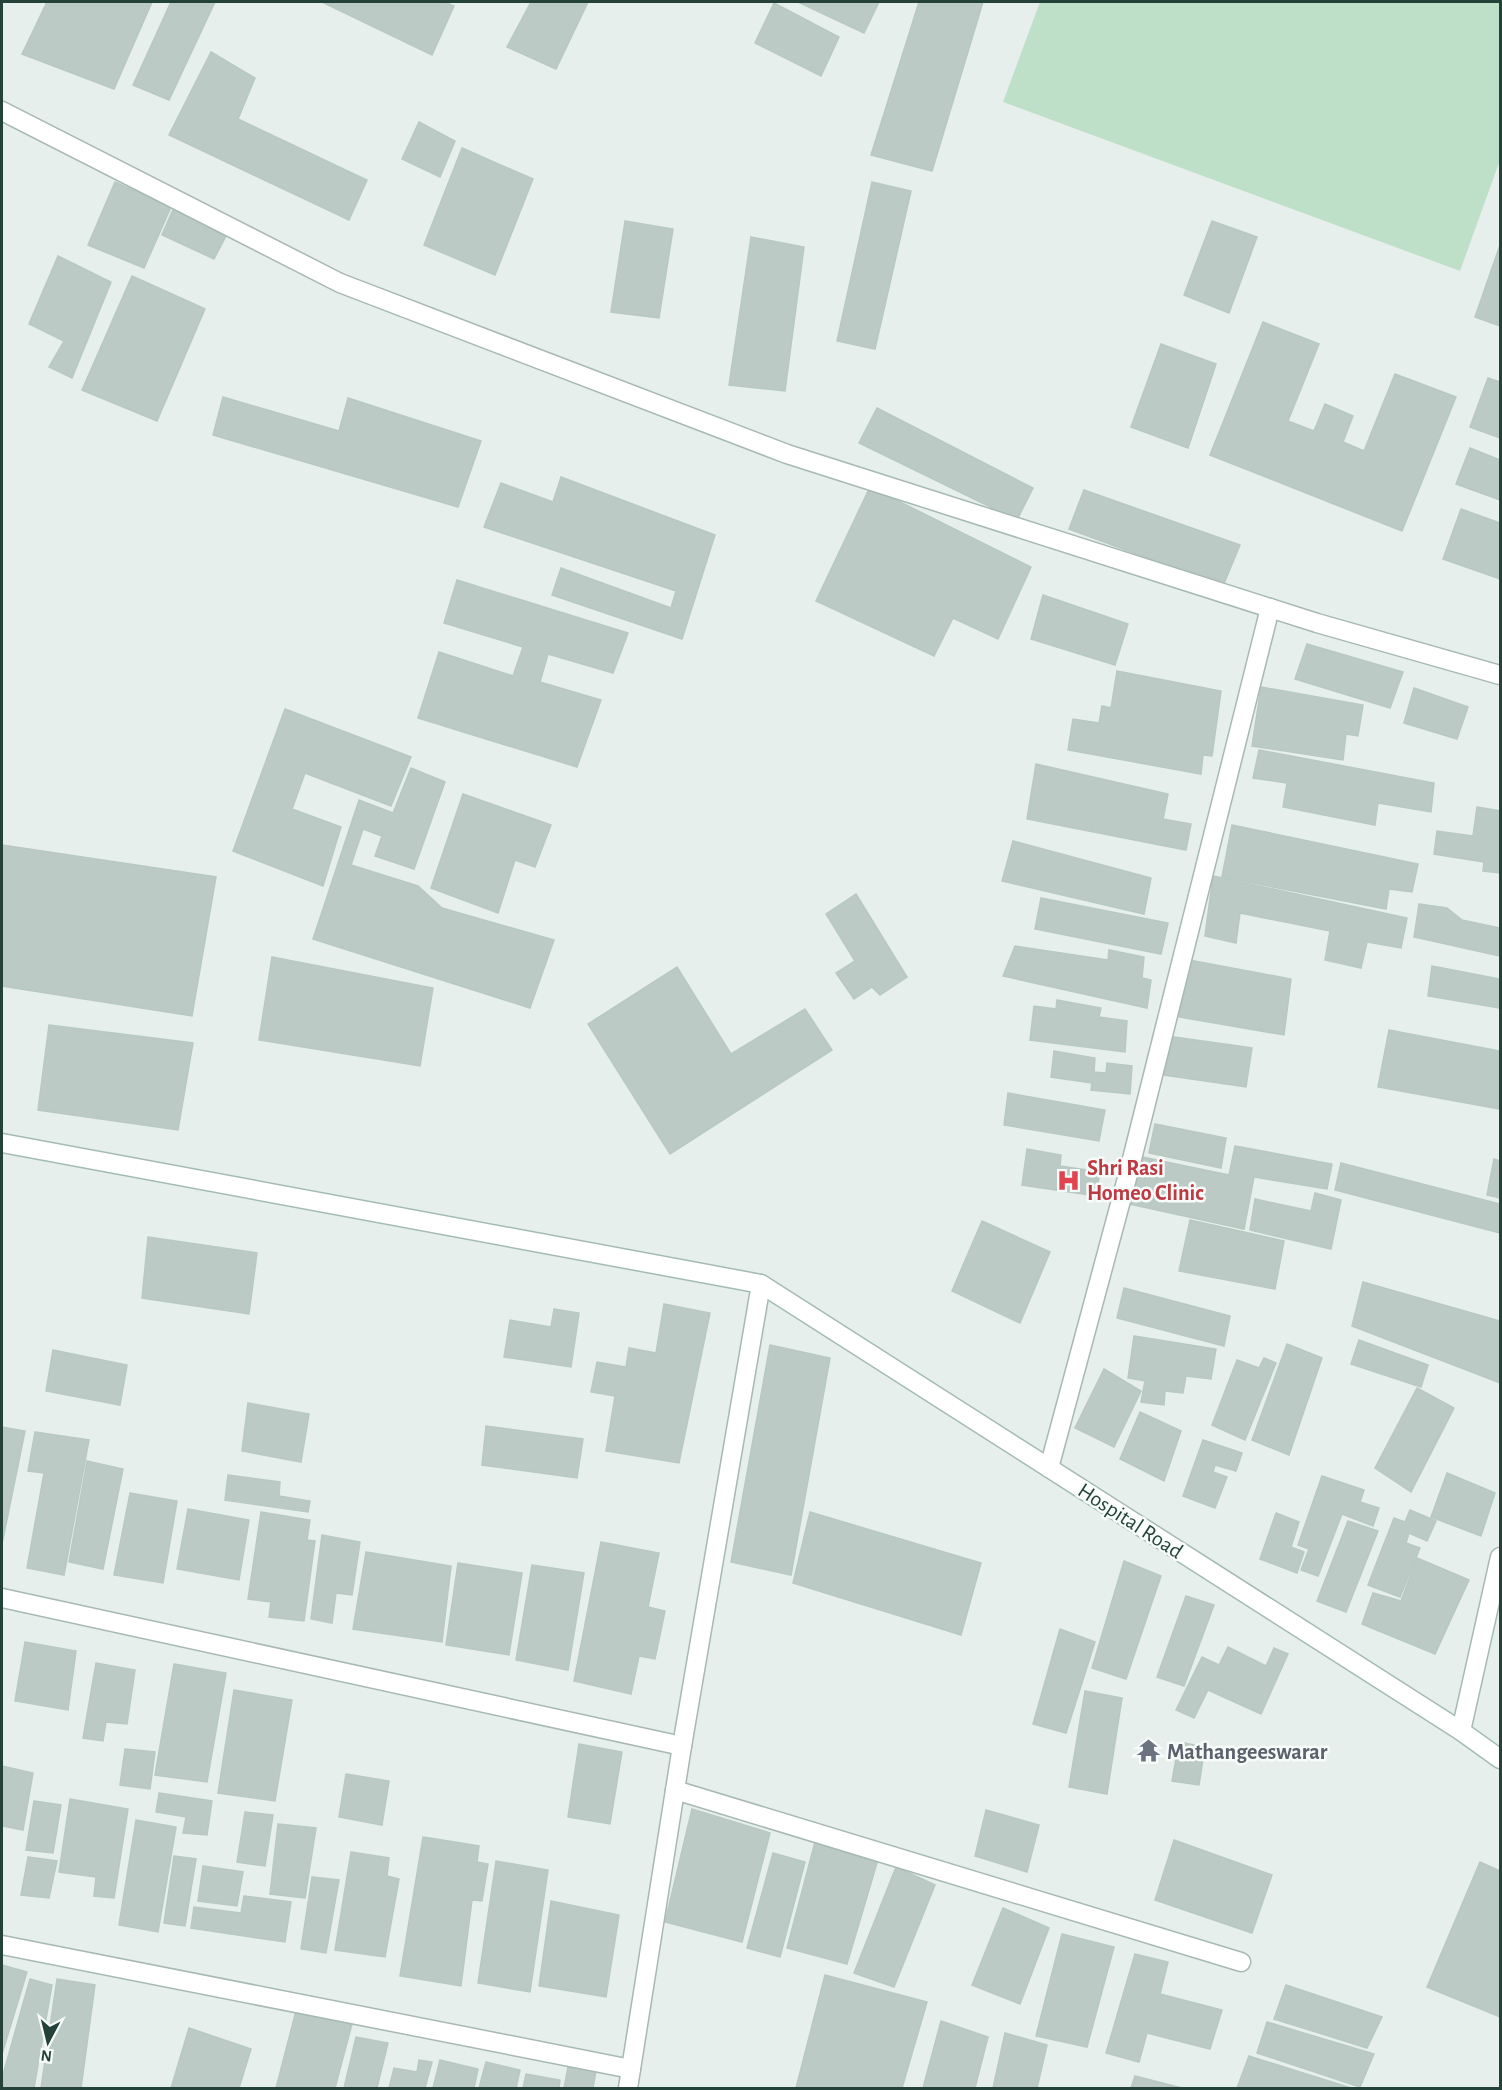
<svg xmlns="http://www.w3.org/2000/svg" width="1502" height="2090" font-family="'Alegreya Sans',sans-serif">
  <rect width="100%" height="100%" fill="#e6efeb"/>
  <!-- green -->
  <path fill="#bfe0c8" d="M1040,2H1500V160L1460,271L1003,102Z"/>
  <!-- building -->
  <g fill="#bbcac4" stroke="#b8c9c2" stroke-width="1.5">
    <path d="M47,2H152L114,89L22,54Z"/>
    <path d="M171,2H215L169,100L133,85Z"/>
    <path d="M322,2H444L454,6L432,55Z"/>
    <path d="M531,2H588L556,69L507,47Z"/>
    <path d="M798,2H879L864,33Z"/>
    <path d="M919,2H983L932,171L871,155Z"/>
    <path d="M774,3L839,37L821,76L755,43Z"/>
    <path d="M211,52L255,78L238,119L367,180L349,220L169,135Z"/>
    <path d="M419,122L455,141L440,177L402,159Z"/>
    <path d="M462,148L533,179L495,275L424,245Z"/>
    <path d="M115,182L171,207L144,268L88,245Z"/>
    <path d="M872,182L911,191L875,349L837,341Z"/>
    <path d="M175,205L229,230L214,259L162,235Z"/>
    <path d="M625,221L673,229L659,318L611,312Z"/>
    <path d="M1212,221L1257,237L1229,313L1184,295Z"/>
    <path d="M751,237L804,247L785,391L729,385Z"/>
    <path d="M1500,245V326L1475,317Z"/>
    <path d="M58,256L111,282L72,378L49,367L64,341L29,324Z"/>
    <path d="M132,276L205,309L157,421L82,390Z"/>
    <path d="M1263,322L1319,344L1288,421L1314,431L1325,404L1353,416L1343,442L1364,451L1395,374L1456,397L1402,531L1210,455Z"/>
    <path d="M1161,344L1216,364L1188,448L1131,427Z"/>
    <path d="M1488,378L1500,382V438L1470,427Z"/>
    <path d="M223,397L339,431L348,398L481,441L458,507L213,435Z"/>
    <path d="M877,408L1033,488L1017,520L859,443Z"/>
    <path d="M1470,448L1500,460V500L1456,484Z"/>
    <path d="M561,477L715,535L682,639L552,595L561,568L671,608L676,591L484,527L501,483L553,502Z"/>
    <path d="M870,487L1031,567L998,639L953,618L934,656L816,601Z"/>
    <path d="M1084,490L1240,545L1223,586L1069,529Z"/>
    <path d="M1461,509L1500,523V579L1443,559Z"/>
    <path d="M457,580L628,633L613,673L548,654L540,682L601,700L577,767L418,718L439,652L513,676L523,647L444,623Z"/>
    <path d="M1043,595L1128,624L1115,665L1031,639Z"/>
    <path d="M1307,644L1403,672L1390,708L1295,679Z"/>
    <path d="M1117,671L1221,691L1212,756L1203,755L1201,774L1068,750L1073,719L1099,723L1102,706L1111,708Z"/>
    <path d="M1261,687L1363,705L1358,736L1346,734L1343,760L1252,746Z"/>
    <path d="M1414,688L1468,707L1457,739L1404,723Z"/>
    <path d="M285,709L411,757L391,806L305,773L292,809L341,827L323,886L233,851Z"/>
    <path d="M1259,750L1434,783L1431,812L1378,803L1375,825L1283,807L1287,783L1253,778Z"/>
    <path d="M1036,764L1168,794L1163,819L1191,824L1186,850L1027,819Z"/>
    <path d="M411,768L445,782L414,869L375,856L382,836L363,829L351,865L418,886L442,908L554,940L530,1008L313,939L359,800L393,813Z"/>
    <path d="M463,794L551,825L535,867L515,860L498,913L431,888Z"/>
    <path d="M1477,807L1500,811V873L1483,871L1484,862L1434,854L1437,831L1473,836Z"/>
    <path d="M1232,825L1418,864L1412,892L1389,889L1386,909L1222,877Z"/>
    <path d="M1013,841L1151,878L1144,914L1002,881Z"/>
    <path d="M2,845L216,877L192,1016L2,986Z"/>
    <path d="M1213,876L1407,918L1401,948L1367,942L1361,968L1325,960L1330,931L1240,913L1236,943L1205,936Z"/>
    <path d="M856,894L907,977L880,995L872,987L854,999L836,973L855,961L826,914Z"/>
    <path d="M1041,898L1168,923L1161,954L1035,929Z"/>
    <path d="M1419,904L1447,908L1462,920L1500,928V956L1414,937Z"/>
    <path d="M1015,946L1108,960L1109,950L1144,957L1142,978L1151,980L1147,1008L1003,976Z"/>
    <path d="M272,957L433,988L420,1066L259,1040Z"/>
    <path d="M1189,960L1291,979L1284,1035L1179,1017Z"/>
    <path d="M1432,966L1500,979V1008L1428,996Z"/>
    <path d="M677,967L731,1054L805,1009L832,1050L670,1154L588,1024Z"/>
    <path d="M1057,1000L1101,1008L1099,1017L1127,1021L1125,1052L1030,1040L1034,1006L1056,1009Z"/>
    <path d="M49,1025L193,1043L178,1130L38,1110Z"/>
    <path d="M1389,1030L1500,1051V1109L1378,1087Z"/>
    <path d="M1167,1036L1252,1048L1246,1087L1164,1075Z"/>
    <path d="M1054,1051L1095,1058L1094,1072L1106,1073L1107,1063L1132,1066L1130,1094L1091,1090L1092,1083L1051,1077Z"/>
    <path d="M1008,1093L1105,1110L1099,1141L1004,1125Z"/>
    <path d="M1155,1124L1226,1138L1221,1168L1149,1153Z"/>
    <path d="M1235,1146L1332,1164L1327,1189L1254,1177L1244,1229L1129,1204L1137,1156L1229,1175Z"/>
    <path d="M1027,1149L1061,1155L1060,1166L1100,1172L1096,1196L1022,1185Z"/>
    <path d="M1494,1159L1500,1161V1198L1487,1195Z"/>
    <path d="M1341,1163L1500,1204V1233L1335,1190Z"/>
    <path d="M1315,1193L1341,1200L1331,1249L1250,1230L1255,1199L1311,1211Z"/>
    <path d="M1190,1220L1284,1241L1275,1289L1179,1271Z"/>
    <path d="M982,1221L1050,1252L1020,1323L952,1291Z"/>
    <path d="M148,1237L257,1253L249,1314L142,1298Z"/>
    <path d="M1363,1282L1500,1321V1383L1352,1326Z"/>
    <path d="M1124,1288L1230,1316L1224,1346L1117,1318Z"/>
    <path d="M664,1304L710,1313L679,1463L606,1451L615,1396L591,1392L597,1362L626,1367L629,1348L656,1353Z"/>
    <path d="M554,1309L579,1313L571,1367L504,1357L510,1320L551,1327Z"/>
    <path d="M1134,1336L1216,1349L1211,1379L1186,1376L1183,1393L1165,1391L1164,1405L1141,1402L1145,1381L1128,1378Z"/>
    <path d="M1359,1340L1428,1365L1421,1387L1351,1364Z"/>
    <path d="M1287,1344L1322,1358L1289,1455L1252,1440Z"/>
    <path d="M770,1345L830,1358L791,1575L731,1562Z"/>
    <path d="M53,1350L127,1365L120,1405L46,1391Z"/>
    <path d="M1264,1358L1276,1363L1245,1440L1212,1425L1237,1360L1259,1368Z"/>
    <path d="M1104,1369L1141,1391L1114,1447L1075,1428Z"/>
    <path d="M1417,1388L1454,1408L1411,1492L1375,1468Z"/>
    <path d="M248,1403L309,1414L301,1462L242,1451Z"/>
    <path d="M1140,1412L1181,1431L1164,1481L1120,1459Z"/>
    <path d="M486,1426L583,1439L577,1478L482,1465Z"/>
    <path d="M2,1427L25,1431L2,1544Z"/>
    <path d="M35,1432L89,1440L64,1575L27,1568L44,1473L28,1471Z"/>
    <path d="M1203,1440L1242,1453L1236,1471L1215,1465L1213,1472L1227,1477L1215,1508L1183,1496Z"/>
    <path d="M87,1461L123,1469L103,1569L69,1562Z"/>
    <path d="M1447,1473L1495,1493L1481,1536L1431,1517Z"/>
    <path d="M228,1475L280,1482L279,1496L310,1501L308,1512L225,1500Z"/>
    <path d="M1322,1476L1364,1490L1360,1502L1379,1508L1373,1526L1342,1514L1318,1576L1301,1570L1309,1549L1298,1545Z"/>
    <path d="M130,1493L177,1501L163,1583L114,1575Z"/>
    <path d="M188,1509L249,1520L239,1580L177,1569Z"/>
    <path d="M1410,1510L1436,1521L1427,1541L1409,1533L1406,1543L1420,1548L1400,1597L1368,1585L1394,1518L1405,1522Z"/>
    <path d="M261,1512L310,1520L307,1540L315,1541L304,1621L269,1617L271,1602L248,1599Z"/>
    <path d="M810,1512L981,1563L961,1635L793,1583Z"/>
    <path d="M1276,1513L1299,1522L1291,1547L1304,1552L1297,1573L1260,1559Z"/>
    <path d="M1348,1521L1378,1531L1346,1612L1317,1601Z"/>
    <path d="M322,1535L360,1542L352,1595L336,1593L332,1623L311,1619Z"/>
    <path d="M601,1542L659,1553L648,1607L665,1611L655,1659L639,1656L631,1694L574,1681Z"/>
    <path d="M366,1552L451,1566L442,1642L353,1629Z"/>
    <path d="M1417,1558L1469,1580L1435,1654L1362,1624L1373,1593L1401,1601Z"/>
    <path d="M1124,1561L1161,1576L1126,1679L1092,1668Z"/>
    <path d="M458,1563L522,1573L509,1655L446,1645Z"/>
    <path d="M532,1565L584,1573L568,1670L516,1660Z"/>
    <path d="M1186,1596L1214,1605L1184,1686L1157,1677Z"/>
    <path d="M1060,1629L1095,1642L1066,1733L1033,1724Z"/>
    <path d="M25,1642L76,1651L68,1710L15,1701Z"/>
    <path d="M1228,1647L1266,1666L1274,1648L1288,1654L1261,1714L1208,1690L1194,1718L1176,1710L1202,1657L1219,1665Z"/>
    <path d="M96,1663L135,1670L127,1724L106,1722L103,1741L83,1738Z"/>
    <path d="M174,1664L226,1673L207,1782L155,1775Z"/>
    <path d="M234,1690L292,1700L275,1801L218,1793Z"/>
    <path d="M1085,1691L1122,1698L1107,1794L1069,1787Z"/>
    <path d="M1179,1742L1205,1747L1199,1785L1172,1781Z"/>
    <path d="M579,1744L622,1752L610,1824L568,1817Z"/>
    <path d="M125,1749L155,1752L150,1789L120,1785Z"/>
    <path d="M2,1766L33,1773L23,1830L2,1826Z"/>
    <path d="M346,1774L389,1781L382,1825L339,1817Z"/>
    <path d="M159,1793L212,1801L207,1835L183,1833L186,1817L156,1812Z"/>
    <path d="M70,1799L128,1809L114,1898L94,1896L96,1877L59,1872Z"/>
    <path d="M34,1801L61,1805L53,1853L26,1850Z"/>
    <path d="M692,1809L770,1833L742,1942L665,1922Z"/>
    <path d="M986,1810L1039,1825L1027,1872L975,1856Z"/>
    <path d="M245,1812L273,1815L265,1866L237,1862Z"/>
    <path d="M136,1820L176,1827L158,1932L119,1925Z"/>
    <path d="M278,1824L316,1828L305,1898L270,1894Z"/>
    <path d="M423,1837L479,1846L477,1862L488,1864L482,1901L472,1900L461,1986L400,1976Z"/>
    <path d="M1174,1840L1272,1875L1252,1933L1155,1900Z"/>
    <path d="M815,1842L877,1863L847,1964L787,1948Z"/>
    <path d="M351,1852L389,1858L387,1876L399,1879L385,1957L335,1950Z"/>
    <path d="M773,1853L805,1862L780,1957L747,1948Z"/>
    <path d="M174,1856L196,1859L185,1926L164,1923Z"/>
    <path d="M28,1857L57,1861L49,1898L21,1895Z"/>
    <path d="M496,1861L548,1870L530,1992L478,1983Z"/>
    <path d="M1480,1862L1500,1871V2017L1427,1987Z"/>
    <path d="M203,1866L243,1872L237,1906L198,1901Z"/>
    <path d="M896,1867L935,1885L894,1987L854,1973Z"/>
    <path d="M312,1877L339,1880L326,1953L301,1949Z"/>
    <path d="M244,1896L291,1902L285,1942L191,1928L194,1907L241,1913Z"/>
    <path d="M551,1901L619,1915L606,1997L539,1986Z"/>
    <path d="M1003,1908L1049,1928L1020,2004L972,1985Z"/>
    <path d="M1062,1934L1114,1947L1087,2047L1036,2036Z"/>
    <path d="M1135,1954L1168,1962L1160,1994L1222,2010L1210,2049L1147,2033L1139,2062L1106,2053Z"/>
    <path d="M2,1965L27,1972L2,2054Z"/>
    <path d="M825,1975L927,2002L902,2088H796Z"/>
    <path d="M30,1979L52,1985L34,2088H2V2078Z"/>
    <path d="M57,1979L95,1985L81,2088H41Z"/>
    <path d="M1286,1985L1382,2017L1367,2048L1274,2019Z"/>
    <path d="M296,2011L352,2024L335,2088H276Z"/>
    <path d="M941,2021L988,2037L975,2088H923Z"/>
    <path d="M1267,2022L1374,2054L1360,2087L1257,2053Z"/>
    <path d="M189,2028L251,2049L239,2088H171Z"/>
    <path d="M1005,2033L1047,2045L1037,2088H993Z"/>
    <path d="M356,2037L388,2043L377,2088H344Z"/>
    <path d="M1249,2056L1351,2088H1237Z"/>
    <path d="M419,2060L432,2062L425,2088H389L394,2068L417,2072Z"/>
    <path d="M440,2060L478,2069L474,2088H433Z"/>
    <path d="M486,2062L520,2070L516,2088H479Z"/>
    <path d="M568,2067L596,2071L593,2088H564Z"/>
    <path d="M526,2074L560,2080L559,2088H523Z"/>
    <path d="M1135,2076L1182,2088H1131Z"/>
  </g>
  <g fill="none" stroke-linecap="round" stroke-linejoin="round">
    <defs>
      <g id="street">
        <path d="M2,111L340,283L787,454L1317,623L1500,675"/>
        <path d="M1049,1468L1130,1167L1270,608"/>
        <path d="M2,1598L682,1746"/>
        <path d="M1461,1731L1500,1557"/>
        <path d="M675,1790L1241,1962"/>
        <path d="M2,1945L631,2069"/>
        <path d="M628,2088L682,1746L761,1284"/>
      </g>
      <path id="secondary" d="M2,1143L761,1284L1461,1731L1500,1759"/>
    </defs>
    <!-- street casing -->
    <use href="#street" stroke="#a8b8b2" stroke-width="21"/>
    <!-- secondary casing -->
    <use href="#secondary" stroke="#a4bbb3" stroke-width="21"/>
    <!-- street -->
    <use href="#street" stroke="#fff" stroke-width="18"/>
    <!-- secondary -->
    <use href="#secondary" stroke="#fff" stroke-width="18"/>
  </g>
  <!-- icons -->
  <defs>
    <symbol id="hospital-bare" viewBox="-9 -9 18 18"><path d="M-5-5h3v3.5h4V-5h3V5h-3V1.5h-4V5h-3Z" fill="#e0444e" stroke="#f7fbf9" stroke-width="2.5" paint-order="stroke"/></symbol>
    <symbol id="temple-bare" viewBox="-9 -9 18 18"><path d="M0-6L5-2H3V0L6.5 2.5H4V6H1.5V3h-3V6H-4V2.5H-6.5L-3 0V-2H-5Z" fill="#6b7280" stroke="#f7fbf9" stroke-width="2.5" paint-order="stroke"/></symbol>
  </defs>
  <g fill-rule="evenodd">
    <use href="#hospital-bare" x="1052" y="1164" width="33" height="33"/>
    <use href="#temple-bare" x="1132" y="1734" width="33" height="33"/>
  </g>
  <g text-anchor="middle" stroke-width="5" stroke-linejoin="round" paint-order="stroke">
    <!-- health labels -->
    <g font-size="22" font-weight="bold" fill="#be3a42" stroke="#f7fbf9" text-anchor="start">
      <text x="1087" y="1175">Shri Rasi<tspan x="1087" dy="25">Homeo Clinic</tspan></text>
    </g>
    <!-- street labels -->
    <g font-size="22" fill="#24423a" stroke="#f7fbf9">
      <text transform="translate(1131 1520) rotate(33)" y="8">Hospital Road</text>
    </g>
    <!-- worship labels -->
    <g font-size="22" font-weight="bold" fill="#5b616d" stroke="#f7fbf9" text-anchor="start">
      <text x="1167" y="1759">Mathangeeswarar</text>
    </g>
  </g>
  <!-- border -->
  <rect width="1502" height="2090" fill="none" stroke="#24423a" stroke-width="6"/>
  <!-- north arrow -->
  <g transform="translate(48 2042) rotate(187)" stroke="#f7fbf9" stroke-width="4.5" paint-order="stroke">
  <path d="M0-4.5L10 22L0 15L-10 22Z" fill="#24423a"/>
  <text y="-9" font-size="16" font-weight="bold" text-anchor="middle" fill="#24423a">N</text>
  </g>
</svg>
